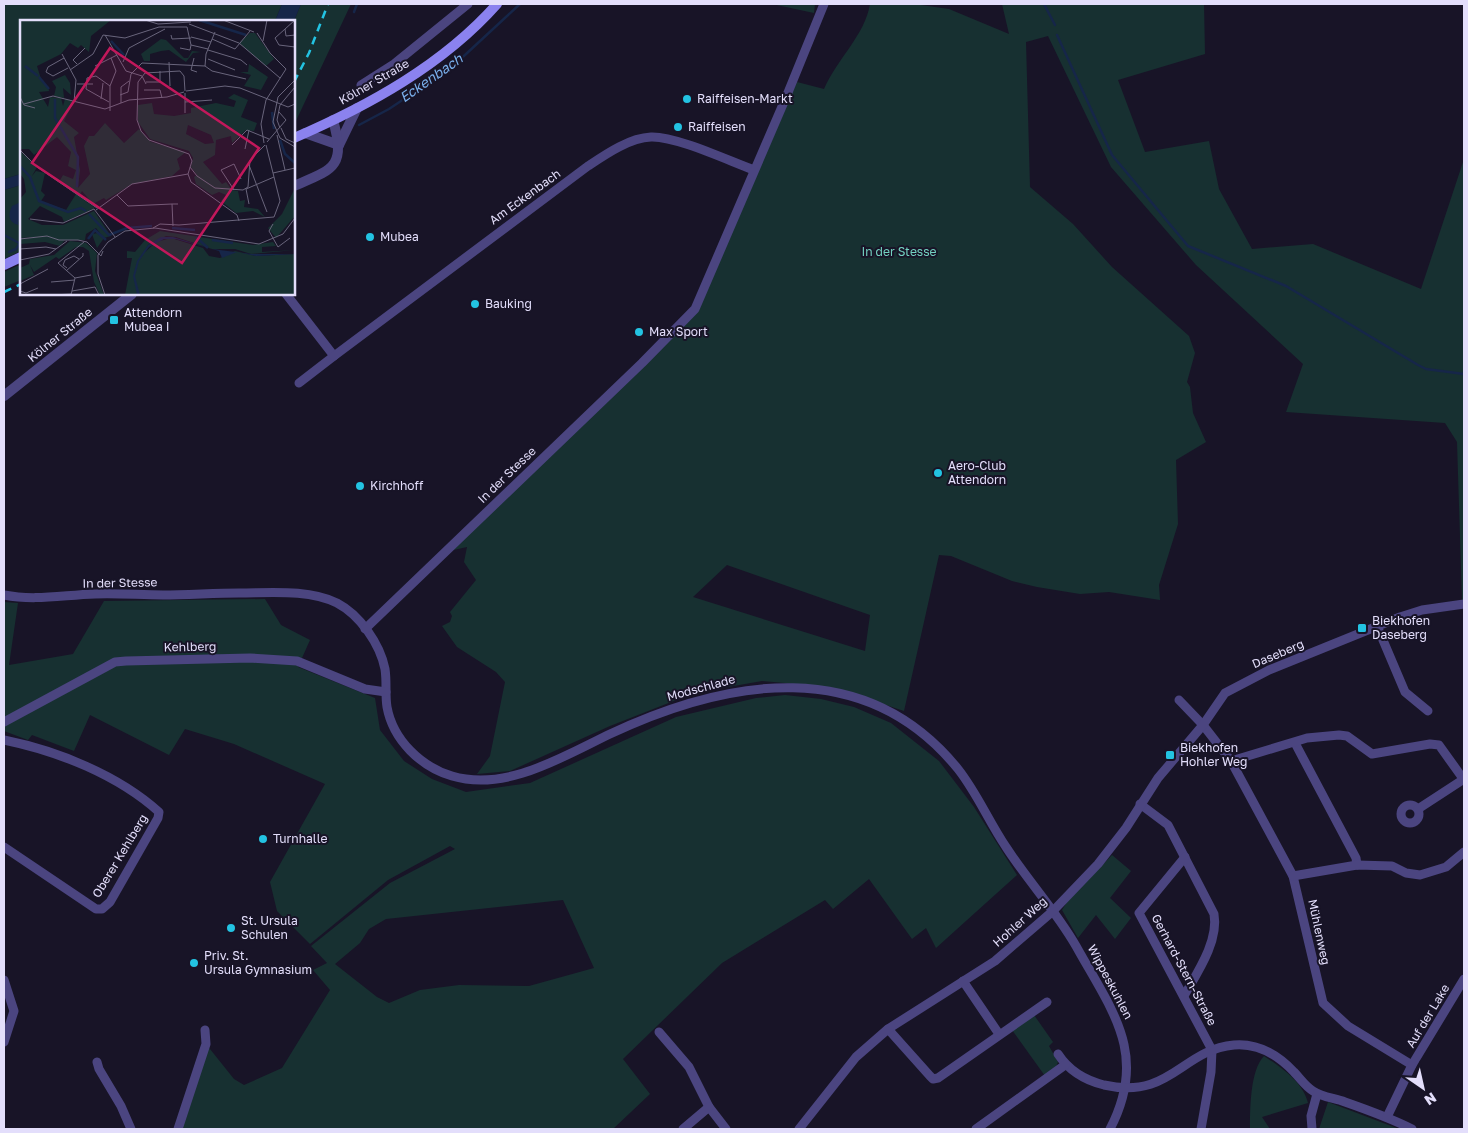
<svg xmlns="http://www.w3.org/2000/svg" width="1468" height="1133" font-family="'Golos Text',sans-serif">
  <rect width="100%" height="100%" fill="#181427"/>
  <!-- green -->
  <g fill="#173031" fill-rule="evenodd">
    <path d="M4,4H282L275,21H21V174L4,179Z"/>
    <path d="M301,4H351L294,125V21Z"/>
    <path d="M772,4H815L814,13Z"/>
    <path d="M870,4H914L949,9L1009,34L1002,4H1204L1205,54L1118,80L1145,152L1209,141L1219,189L1252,249L1313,244L1421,289L1464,159V599L1462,600L1457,442L1445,423L1286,412L1303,364L1196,265L1111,167L1048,36L1026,42L1030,187L1073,224L1112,267L1189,336L1195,353L1187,382L1190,387L1193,413L1206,442L1176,460L1178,524L1159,585L1160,600L1109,592L1080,594L1037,587L1012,581L951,556L939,555L904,711L853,694L807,685L762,681L694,693L610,726L510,771L477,774L490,756L505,682L496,672L457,647L442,626L450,622L452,616L450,612L476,580L464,562L467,547L449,551L698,310L797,82L824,89C837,59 865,35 870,4ZM727,565L870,615L865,651L693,597Z"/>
    <path d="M21,185V251L4,259V190Z"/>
    <path d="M17,266H21V280L4,287V272Z"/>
    <path d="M265,599L281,625L310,640L298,667L375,698L380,730L404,761L432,779L466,792L530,783L676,717L756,698L785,695L821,699L854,707L891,723L939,761L974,807L1017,875L936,948L926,928L912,939L869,879L833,909L825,900L722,963L623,1059L650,1094L613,1129H178L206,1044L234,1079L244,1085L282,1068L330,990L313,970L327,963L311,946L390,883L455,849L450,846L388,880L310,944L277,911L270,882L325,784L234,744L185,729L169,755L90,715L74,751L32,735L28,740L4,731V602L18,603L9,665L73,654L104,601ZM563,900L594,968L529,986L459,985L420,990L389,1003L377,997L335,964L360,943L369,929L386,919Z"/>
    <path d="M1112,855L1131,871L1110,898L1131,918L1115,939L1096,915L1078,938L1062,910L1067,902Z"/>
    <path d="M1034,1015L1053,1042L1049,1046L1058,1062L1056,1067L1045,1076L1012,1030Z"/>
    <path d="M1264,1056C1282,1068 1303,1082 1308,1103L1262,1117L1270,1129H1250C1250,1110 1250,1070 1264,1056Z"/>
    <path d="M1328,1102L1399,1129H1319Z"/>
  </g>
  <!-- water -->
  <g fill="#162649">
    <path d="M282,4H301L294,21H275Z"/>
    <path d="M21,174V185L4,190V179Z"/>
    <path d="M21,202V220L18,222L19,225C8,223 8,214 12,206Z"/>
  </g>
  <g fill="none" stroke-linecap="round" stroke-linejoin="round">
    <!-- stream -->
    <g stroke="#162649" stroke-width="2.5">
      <path d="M1044,4L1055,25"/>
      <path d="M354,12L357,4"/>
      <path d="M1057,35L1112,155L1188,246L1286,286L1418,365L1426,369L1464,374"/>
      <path d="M359,125L389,109L452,67L520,4"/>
      <path d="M4,235L21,244"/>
      <path d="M9,252L16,249L20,243"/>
    </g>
    <!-- minor -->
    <g stroke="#4b4580" stroke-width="9">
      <path d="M361,85L394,64L468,4"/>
      <path d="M286,294L334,356L299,383"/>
      <path d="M334,356L588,166C606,154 629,138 651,137C676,136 729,161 754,170"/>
      <path d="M4,595C35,601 63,595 95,594C117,593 140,595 163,595C188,595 214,593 239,593C270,593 308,589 337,603C360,615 380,644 385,669C387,682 385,695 387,707C393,740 421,767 452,776C506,792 562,757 610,734C727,679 865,654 958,769C977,793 989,822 1006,847C1028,881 1056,911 1076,946C1112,1011 1149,1054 1110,1129"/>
      <path d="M1377,626L1405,692L1428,711"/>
      <path d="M365,629L642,363L695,309L787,95L824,4"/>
      <path d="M1179,700L1203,725L1231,761L1293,876L1323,1003L1348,1026L1412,1065"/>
      <path d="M4,722L115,662L126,661L250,658L297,661L365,689L386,692"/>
      <path d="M4,740C58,751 118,775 159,812L158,818L110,902L102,909H96L4,847"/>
      <path d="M1295,743L1356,858L1357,865"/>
      <path d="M1231,761L1307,738L1339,735L1347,736L1372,754L1430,744L1439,745L1464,780"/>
      <path d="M1140,804L1168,825L1214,914C1219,941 1197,973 1184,996"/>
      <circle cx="1410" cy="814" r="9"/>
      <path d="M1418,809L1464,779"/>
      <path d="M1185,857L1139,913L1212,1050L1211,1072L1201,1129"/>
      <path d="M1293,876L1357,865L1392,866L1406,873L1420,875L1446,867L1464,852"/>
      <path d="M4,980L14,1011L4,1042"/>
      <path d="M963,981L999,1034"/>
      <path d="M888,1029L930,1076L933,1079L938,1078L1047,1002"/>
      <path d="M659,1032L689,1067L709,1107L726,1129"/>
      <path d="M1058,1054C1069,1071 1084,1080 1104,1085C1171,1100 1181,1050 1234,1045C1258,1043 1278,1055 1294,1072C1300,1078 1305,1086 1313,1091C1322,1097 1334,1098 1345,1102C1368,1110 1390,1118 1412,1129"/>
      <path d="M97,1062L99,1069L121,1106L131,1129"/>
      <path d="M1387,1117L1412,1065L1464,979"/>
      <path d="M178,1129L206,1044L205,1030"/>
      <path d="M683,1129L709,1107"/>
      <path d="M799,1129L856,1057L888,1029L995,961L1053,911L1098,864L1126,828L1158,778L1203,725L1225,693L1269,670L1400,617L1422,610L1464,604"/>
      <path d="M976,1129L1065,1065"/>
      <path d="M1312,1129L1311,1116L1317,1094"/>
    </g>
    <!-- tertiary -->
    <g stroke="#4b4580" stroke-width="10">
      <path d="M305,133L339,145"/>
      <path d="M339,145L357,108"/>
      <path d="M294,186C334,169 346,167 333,120"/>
      <path d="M4,396L132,294"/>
    </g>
    <!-- secondary -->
    <g stroke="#8b82ef" stroke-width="10">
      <path d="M294,138C368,106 443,65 497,4"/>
      <path d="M4,265L21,257"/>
    </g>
    <!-- rail -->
    <g stroke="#23c3e2" stroke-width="2.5" stroke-dasharray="8 6" stroke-linecap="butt">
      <path d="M294,82L309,53L328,4"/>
      <path d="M4,292L21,284"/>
    </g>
  </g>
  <!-- markers -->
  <g fill="#23c3e2" stroke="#181427" stroke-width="2">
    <circle cx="687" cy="99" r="5"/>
    <circle cx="678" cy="127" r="5"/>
    <circle cx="370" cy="237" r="5"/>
    <circle cx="475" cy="304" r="5"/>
    <rect x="109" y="315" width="10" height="10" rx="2.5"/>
    <circle cx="639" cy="332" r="5"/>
    <circle cx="938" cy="473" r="5"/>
    <circle cx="360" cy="486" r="5"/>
    <rect x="1357" y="623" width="10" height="10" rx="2.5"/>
    <rect x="1165" y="750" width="10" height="10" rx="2.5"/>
    <circle cx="263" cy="839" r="5"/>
    <circle cx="231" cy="928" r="5"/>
    <circle cx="194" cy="963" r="5"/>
  </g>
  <g text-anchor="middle" stroke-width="4" stroke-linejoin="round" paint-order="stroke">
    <!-- street labels -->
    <g font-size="12" fill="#e3defb" stroke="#181427">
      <text transform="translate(374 82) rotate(-30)" y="4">Kölner Straße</text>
      <text transform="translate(525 197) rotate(-36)" y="4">Am Eckenbach</text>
      <text transform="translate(60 335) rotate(-39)" y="4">Kölner Straße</text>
      <text transform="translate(507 475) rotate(-44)" y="4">In der Stesse</text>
      <text transform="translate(120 583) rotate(-1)" y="4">In der Stesse</text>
      <text transform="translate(190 647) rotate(-1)" y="4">Kehlberg</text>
      <text transform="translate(1278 654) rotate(-23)" y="4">Daseberg</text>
      <text transform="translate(701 688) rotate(-15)" y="4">Modschlade</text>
      <text transform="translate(120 856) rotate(-59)" y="4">Oberer Kehlberg</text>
      <text transform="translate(1020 922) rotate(-42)" y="4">Hohler Weg</text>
      <text transform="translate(1319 932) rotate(78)" y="4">Mühlenweg</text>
      <text transform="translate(1184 970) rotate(62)" y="4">Gerhard-Stern-Straße</text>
      <text transform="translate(1110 982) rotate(62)" y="4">Wippeskuhlen</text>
      <text transform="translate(1428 1016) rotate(-59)" y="4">Auf der Lake</text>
    </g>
    <!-- poi labels -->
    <g font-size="12" fill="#e3defb" stroke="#181427" text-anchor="start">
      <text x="697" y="103">Raiffeisen-Markt</text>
      <text x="688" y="131">Raiffeisen</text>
      <text x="380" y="241">Mubea</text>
      <text x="485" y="308">Bauking</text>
      <text x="124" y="317">Attendorn<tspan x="124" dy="14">Mubea I</tspan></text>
      <text x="649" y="336">Max Sport</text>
      <text x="948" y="470">Aero-Club<tspan x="948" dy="14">Attendorn</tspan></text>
      <text x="370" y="490">Kirchhoff</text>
      <text x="1372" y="625">Biekhofen<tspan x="1372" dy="14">Daseberg</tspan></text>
      <text x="1180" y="752">Biekhofen<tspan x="1180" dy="14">Hohler Weg</tspan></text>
      <text x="273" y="843">Turnhalle</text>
      <text x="241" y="925">St. Ursula<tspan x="241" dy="14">Schulen</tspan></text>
      <text x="204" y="960">Priv. St.<tspan x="204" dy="14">Ursula Gymnasium</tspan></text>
    </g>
    <!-- park labels -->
    <g font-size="12" fill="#73d2c1" stroke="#181427">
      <text x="899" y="256">In der Stesse</text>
    </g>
    <!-- water labels -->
    <g font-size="14" font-style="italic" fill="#7ab0ed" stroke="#181427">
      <text transform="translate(431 78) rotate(-35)" y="5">Eckenbach</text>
    </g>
  </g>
  <!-- overview -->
  <g transform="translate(20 20)">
    <rect width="275" height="275" fill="#181427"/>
    <path d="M0,0H91L71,16L69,32L61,25L58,28L50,23L41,34L17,46L21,59L28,67L29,71L19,72L28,87L30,77L41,78L43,86L45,79L54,82L44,101L59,113L54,117L60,150L58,168L70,154L64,126L69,116H74L85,103L104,123L119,109L131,122L166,132L157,139L160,149L152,156L112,164L86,180L84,178L73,184L62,171L59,176L39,162L43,155L53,159L56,150L48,146L51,132L37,117L14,135L9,129H0ZM230,13H235L254,39L246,46L219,23ZM141,19L146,20L164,38H168L172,31L181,32L173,33L166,42L149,30L141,31L130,34V41H124L121,34ZM229,44L248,57L241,70L224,66L231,55L220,52H228ZM45,55L50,63L51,75L43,68L44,78L34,76L36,67L32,61ZM214,74L228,80L221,97L237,103L234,111L226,110L212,123L211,116L196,120L195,135L183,142L202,164L206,162L212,170L218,171L220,181L225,180L224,187L238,189L245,197L233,191L216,193L201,181L206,175L199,172L192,175L176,164L174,157L177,155L171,147L173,138L169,131L130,119L118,102V85L132,83L134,94L154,96L171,93V88L196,83L214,87L216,81L208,78ZM168,105L191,115L194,123L185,124L166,114ZM0,131L17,147L12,156L16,151L25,153L21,171L25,175L21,181L46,190L56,174L75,188L44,202L42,197L20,186L8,199L22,205H43L74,191L91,216L84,218L77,228L72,214L78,213L83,217L76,208L66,214L65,220H45L40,226L25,222L0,224V219L30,216L0,218V179L6,172L4,159L0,154ZM275,168V196L256,218L248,208L262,194ZM140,211L233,225L253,222L256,226L242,227V232L275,230L231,234L215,229H192L156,217L146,216L128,225L124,233L136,222L151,218L183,228L189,236L200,238L215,231L236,236L275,234V275H105L112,238H107V231L115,232L125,220ZM50,221L66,223L77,233L75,251L84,275H80L74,262L69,231L63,227H56L39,239L36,237L14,252L10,245L14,255L0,261V248L9,244L10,239L34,235Z" fill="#173031" fill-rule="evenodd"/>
    <path d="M141,217H153L192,229L231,234H275L236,236L217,232L202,238L199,231L156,219H144L129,227L119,241L115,256L120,275H117L113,256L117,241L128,225Z" fill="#162649"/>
    <path fill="none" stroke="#162649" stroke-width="2.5" d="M179,0L226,15M91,21L104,35M5,46L18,56M19,57L29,69M35,79V98L58,137L57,167M252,92L254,109M260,120L265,134L275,143M0,146L10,157L19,181L48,192L61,188L66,191M69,194L89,215L107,208L132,206M152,208L175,210M176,217L188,228M68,219L75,210L86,220M192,220L213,223"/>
    <path fill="none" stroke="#69657c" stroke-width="1" d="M125,0L138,4L171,2M203,0L234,12M275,0L255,18L259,25L275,27M169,4L219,23L260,58M167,7L171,25M265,9L266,16L275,15M237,13L250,33L266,49L246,80L241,104L244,123M85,15L106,51L122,56L126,64M151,15L152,19L171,18M171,17L191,22M192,19L215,29L230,11M243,21L247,0M171,25L188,29M160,28L170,30L171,25M188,30L221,40L227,45M42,34L56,60L54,82M44,38L28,47L26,52L33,56L48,48M174,38L171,50L177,52M188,39L215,50M103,42L109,28L145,9M149,42L150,66M57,44L53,40L65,28M75,46L97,35M185,46L192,51L226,59M185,46L186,34L195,12M50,50L73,34L83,15L105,18L139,7H167M275,60L258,77L253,102L260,118L275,127M126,62H140V51M57,64H73M124,70H140L142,78M165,71L164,56L160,51L125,53L118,62L117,100L121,111L129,120L169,134L172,141L168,154M166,71L205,66L220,68L268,87L275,84M165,73V93M100,75L108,72L111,54L122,43L185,46M0,77L4,85L15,88M81,79L83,63M89,82L66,69L67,58L76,56L90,66M165,82L192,80M101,83V67L109,61M4,84L33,76L85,89L109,80L147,77L164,72M90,91V66L96,51L91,38M260,108L257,100L260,85L275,67M261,108L266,119L275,123M257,115L265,150M247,122L266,100L259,92M212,125L227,110L249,119M246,125L253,153L275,148M225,129L229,110M0,130L17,147L77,188M229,145L247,192M170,147L177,156L195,168L223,170L228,167L230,140L245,125M168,154L171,162L217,195L219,201M214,170L201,150L214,144L221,159M97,175L108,186L152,184M229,184L226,169L254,157M76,190L112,164L168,154M10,199L43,203L74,189L95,217M253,204L249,211L258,227L270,218M153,206L152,184H158M133,208L140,204L159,205L254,197L260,181L253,153M0,219L27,216L39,220H58L67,222L81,236L83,231M0,229L26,227L36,229M0,240L29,234L47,221M47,248L43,245L45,240L54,236L59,239M46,251L63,236V233M55,258L71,255M31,262L55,260M0,264L28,249M0,271L6,273L18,268M52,271L75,267L79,275M32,275L51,274M51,275L55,258L38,243L64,222M85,275L78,254V235L88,222L105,211L135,208L239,224L263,214L275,198"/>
    <path fill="#c2185b" fill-opacity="0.15" stroke="#c2185b" stroke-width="2.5" d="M90,28L239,128L162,243L12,143Z"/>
    <rect width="275" height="275" fill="none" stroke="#e3defb" stroke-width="2.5"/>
  </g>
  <!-- border -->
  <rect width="1468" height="1133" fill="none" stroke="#e3defb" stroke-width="10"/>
  <!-- north arrow -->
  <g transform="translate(1423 1088) rotate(146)" stroke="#181427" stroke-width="4" paint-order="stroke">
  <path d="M0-4L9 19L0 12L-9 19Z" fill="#e3defb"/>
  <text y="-8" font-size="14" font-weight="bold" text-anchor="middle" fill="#e3defb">N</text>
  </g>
</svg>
